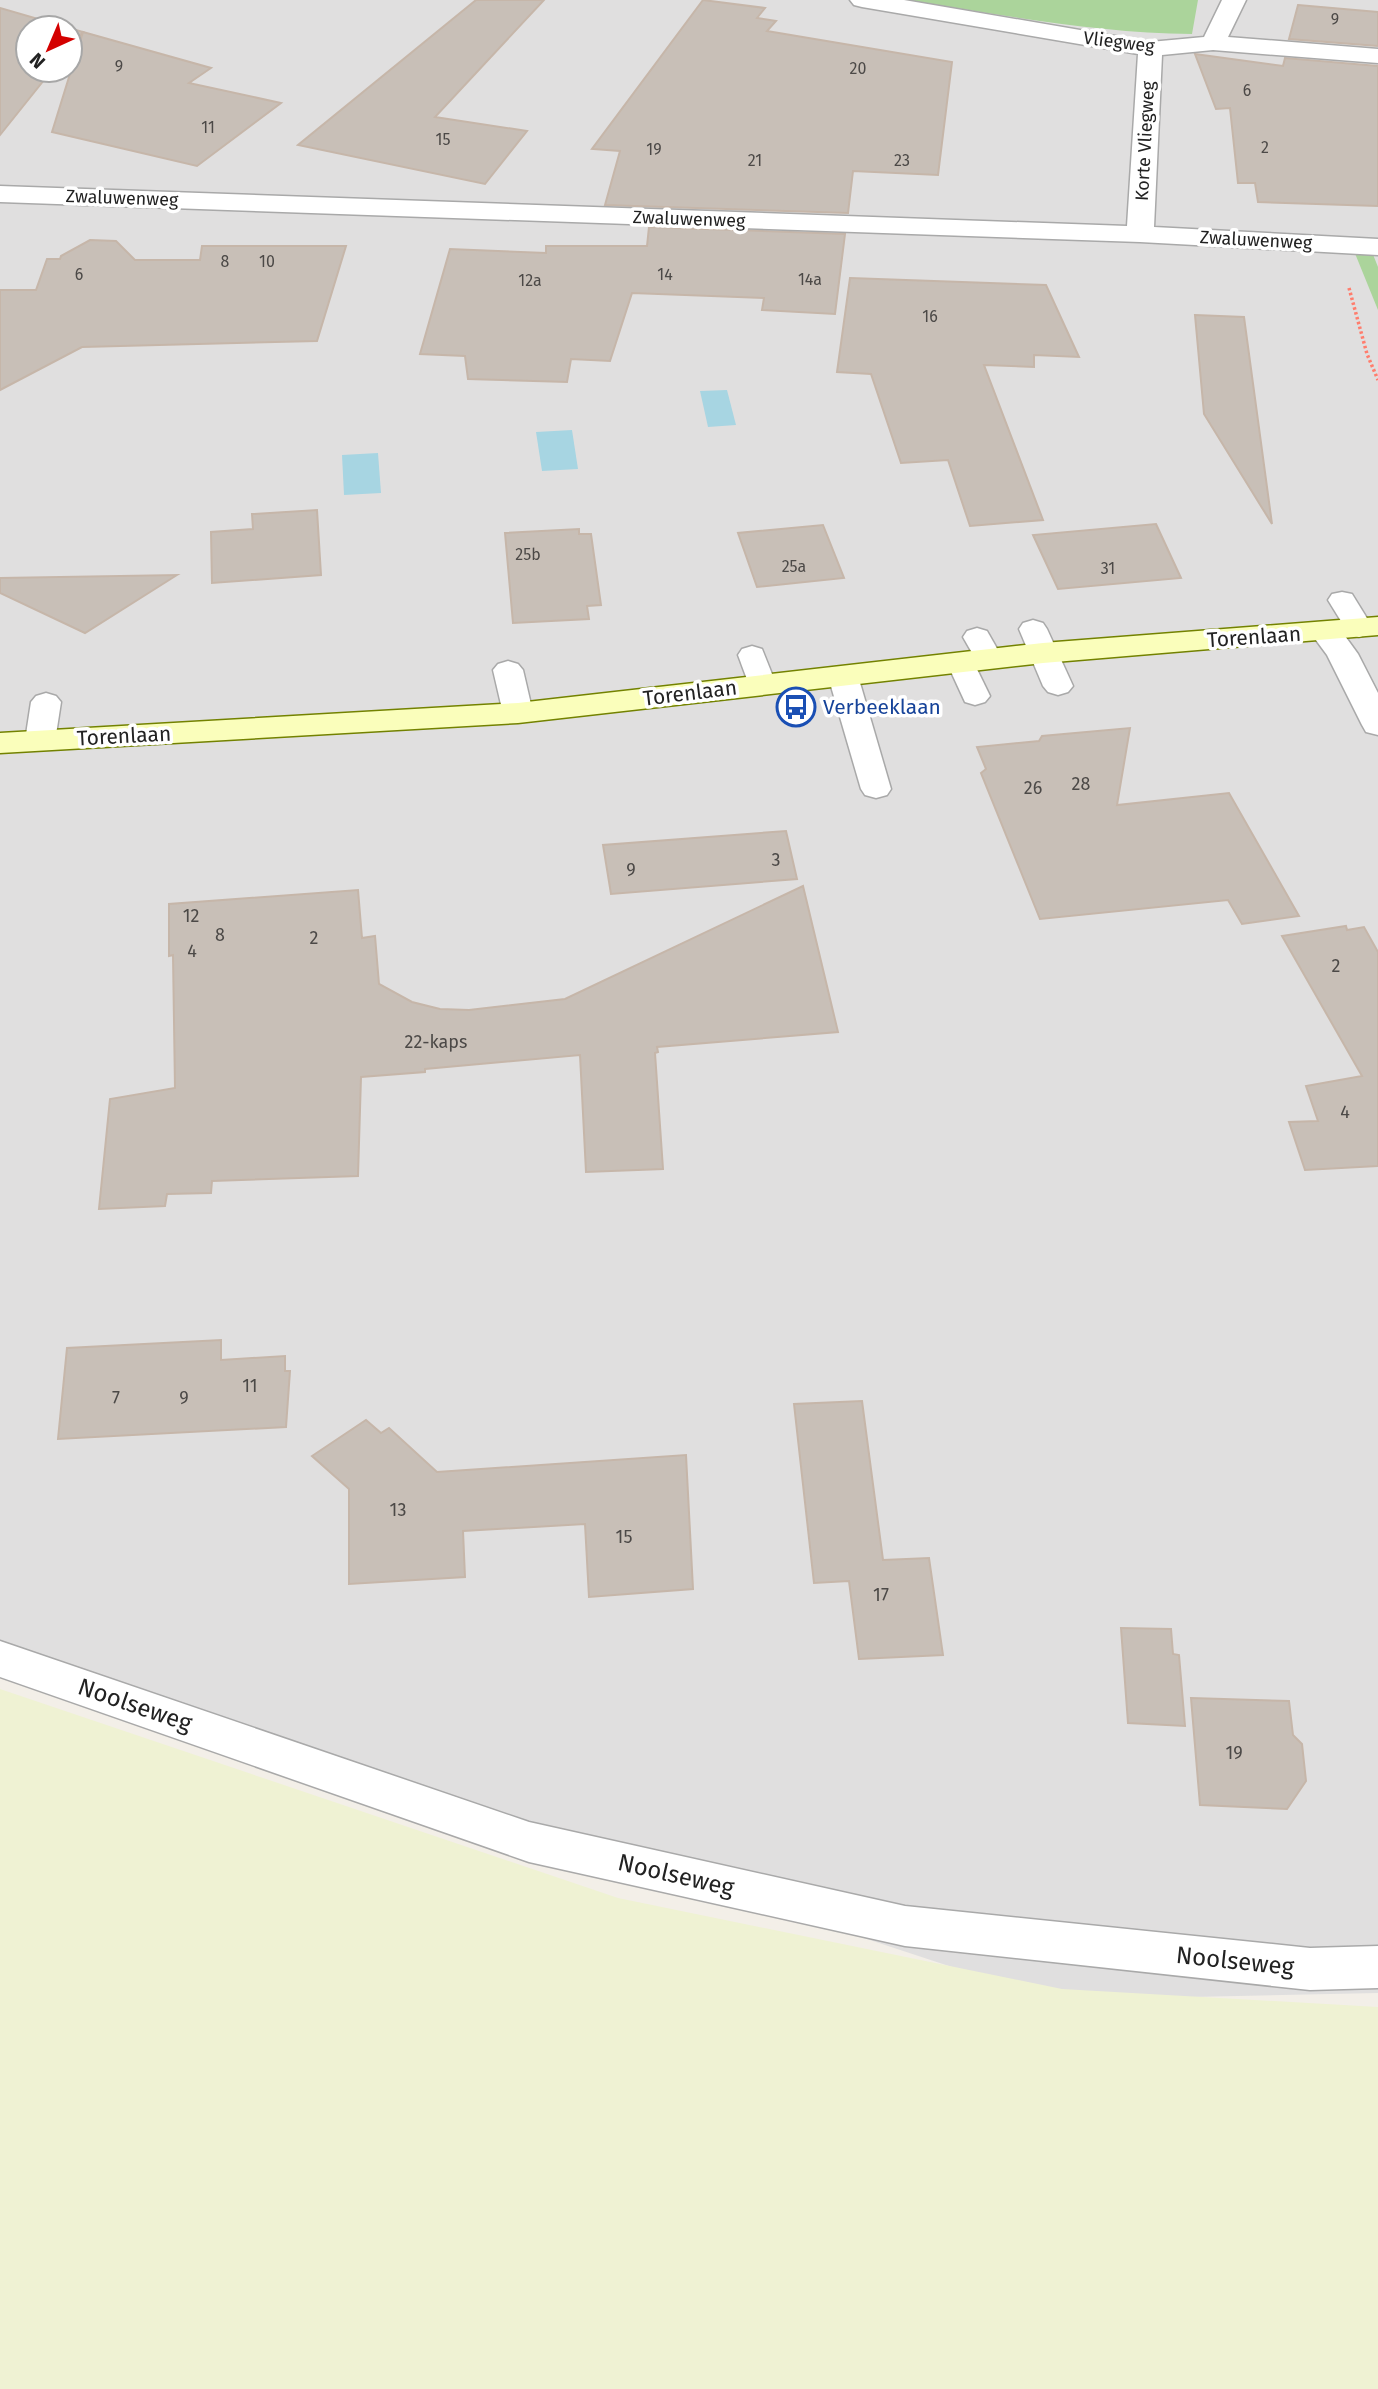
<svg xmlns="http://www.w3.org/2000/svg" width="1378" height="2389" font-family="'Fira Sans',sans-serif">
  <rect width="100%" height="100%" fill="#f3efe8"/>
  <!-- residential -->
  <path fill="#e0dfdf" fill-rule="evenodd" d="M0,0H1378V1993L1052,2000L0,1654ZM28,28H70V70H28Z"/>
  <!-- farmland -->
  <path fill="#eff2d3" d="M0,1689L618,1898L1062,1989L1378,2007V2389H0Z"/>
  <!-- forest -->
  <g fill="#abd49b">
    <path d="M907,0H1198L1192,34C1096,33 1002,15 907,0Z"/>
    <path d="M1354,251L1372,252L1378,267V310Z"/>
  </g>
  <!-- water -->
  <g fill="#a7d5e2">
    <path d="M727,390L736,425L708,427L700,391Z"/>
    <path d="M572,430L578,469L542,471L536,432Z"/>
    <path d="M378,453L381,493L344,495L342,455Z"/>
  </g>
  <!-- building -->
  <g fill="#c8bfb7" stroke="#c6b6a9" stroke-width="2">
    <path d="M476,0H544L435,117L527,131L485,184L298,145Z"/>
    <path d="M703,0L765,8L757,18L776,21L767,31L952,62L938,175L853,171L848,213L605,205L620,151L592,149Z"/>
    <path d="M1298,5L1378,12V46L1289,39Z"/>
    <path d="M0,8L83,32L70,48V28H28V70H52L0,135Z"/>
    <path d="M83,32L211,68L189,83L281,103L197,166L52,132Z"/>
    <path d="M1195,54L1283,66L1285,58L1378,66V206L1258,202L1255,183H1238L1230,108L1216,109Z"/>
    <path d="M649,227L845,234L835,314L762,310L764,298L632,293L610,361L571,359L567,382L468,379L465,356L420,354L450,249L546,253V246H647Z"/>
    <path d="M90,240L116,241L135,260H200L202,246H346L317,341L82,347L0,390V290H36L47,259H60L61,256Z"/>
    <path d="M850,278L1046,285L1079,357L1034,355V367L984,365L1043,520L970,526L948,460L901,463L871,374L837,372Z"/>
    <path d="M1195,315L1244,317L1272,524L1204,414Z"/>
    <path d="M317,510L321,575L212,583L211,532L253,529L252,514Z"/>
    <path d="M1156,524L1181,578L1058,589L1033,535Z"/>
    <path d="M823,525L844,578L757,587L738,533Z"/>
    <path d="M579,529V534H591L601,605L587,606L589,619L513,623L505,533Z"/>
    <path d="M177,575L85,633L0,593V578Z"/>
    <path d="M1130,728L1117,805L1229,793L1299,916L1242,924L1228,900L1040,919L981,773L986,769L977,747L1039,741L1042,736Z"/>
    <path d="M786,831L797,879L611,894L603,845Z"/>
    <path d="M803,886L838,1032L657,1047L658,1052L655,1053L663,1169L586,1172L580,1055L425,1069V1072L361,1077L358,1176L212,1181L211,1193L167,1194L165,1206L99,1209L110,1099L175,1088L173,955L169,956V904L358,890L362,938L375,936L379,984L412,1002L440,1009L469,1010L565,999Z"/>
    <path d="M1346,926L1347,930L1364,927L1378,952V1166L1305,1170L1289,1122L1318,1121L1306,1086L1362,1076L1282,936Z"/>
    <path d="M221,1340V1360L285,1356V1371H290L286,1427L58,1439L67,1348Z"/>
    <path d="M862,1401L883,1560L929,1558L943,1655L859,1659L849,1581L814,1583L794,1404Z"/>
    <path d="M366,1420L381,1433L389,1428L437,1472L686,1455L693,1589L589,1597L585,1524L463,1531L465,1577L349,1584V1489L312,1456Z"/>
    <path d="M1121,1628L1171,1629L1173,1654L1179,1655L1185,1726L1128,1723Z"/>
    <path d="M1191,1698L1289,1701L1293,1735L1302,1744L1306,1781L1287,1809L1200,1805Z"/>
  </g>
  <g fill="none" stroke-linecap="round" stroke-linejoin="round">
    <defs>
      <g id="lane">
        <path d="M1342,592L1352,594L1373,628L1369,634L1359,637L1349,634L1328,600L1332,594Z"/>
        <path d="M1033,620L1043,623L1047,629L1073,686L1068,692L1058,695L1048,692L1043,686L1019,629L1023,623Z"/>
        <path d="M977,628L987,631L1003,659L999,665L989,668L979,665L963,637L967,631Z"/>
        <path d="M752,646L762,649L776,684L771,690L761,693L751,690L738,655L742,649Z"/>
        <path d="M961,654L971,657L990,696L985,702L975,705L965,702L947,663L951,657Z"/>
        <path d="M508,661L518,664L523,670L533,713L528,719L518,722L508,719L503,713L493,670L498,664Z"/>
        <path d="M843,667L853,670L858,676L891,789L887,795L876,798L865,795L861,789L828,676L833,670Z"/>
        <path d="M46,693L56,696L61,702L55,741L51,747L40,750L29,747L25,741L31,702L36,696Z"/>
      </g>
      <g id="street">
        <path d="M850,0H904L1150,42L1204,37L1222,0H1246L1228,37L1378,49V63L1213,50L1162,55L1154,227L1378,239V255L1140,242L0,202V186L1127,226L1138,54L862,7L854,5Z"/>
        <path d="M1326,623L1337,625L1358,654L1378,693V735L1366,732L1362,725L1327,655L1310,632L1315,625Z"/>
        <path d="M0,1641L529,1822L905,1906L1310,1948L1378,1946V1988L1310,1990L905,1946L529,1862L0,1677Z"/>
      </g>
      <path id="secondary" d="M1378,617V635L1043,663L518,723L0,753V733L518,703L1043,643Z"/>
    </defs>
    <!-- lane casing -->
    <use href="#lane" stroke="#a9a9a9" stroke-width="3"/>
    <!-- street casing -->
    <use href="#street" stroke="#a9a9a9" stroke-width="3"/>
    <!-- secondary casing -->
    <use href="#secondary" stroke="#738200" stroke-width="3"/>
    <!-- path -->
    <path stroke="#ff7d6d" stroke-width="3.5" stroke-dasharray="2.5 2.5" stroke-linecap="butt" d="M1349,288L1367,354L1378,380"/>
    <!-- lane -->
    <use href="#lane" fill="#fff" fill-rule="evenodd"/>
    <!-- street -->
    <use href="#street" fill="#fff" fill-rule="evenodd"/>
    <!-- secondary -->
    <use href="#secondary" fill="#fafebb" fill-rule="evenodd"/>
  </g>
  <!-- icons -->
  <defs>
    <symbol id="bus-ring" viewBox="-11 -11 22 22"><circle r="9.5" fill="#fff" stroke="#1a4fb4" stroke-width="1.5"/><path d="M-5-6H5V4H4V6H2V4H-2V6H-4V4H-5ZM-3.5-4V0h7V-4ZM-3.5 1.2v1.5H-2V1.2ZM2 1.2v1.5H3.5V1.2Z" fill="#1a4fb4"/></symbol>
  </defs>
  <g fill-rule="evenodd">
    <use href="#bus-ring" x="774" y="685" width="44" height="44"/>
  </g>
  <g text-anchor="middle" stroke-width="7" stroke-linejoin="round" paint-order="stroke">
    <!-- far-number labels -->
    <g font-size="16" fill="#4c4947">
      <text x="1335" y="25">9</text>
      <text x="119" y="72">9</text>
      <text x="858" y="74">20</text>
      <text x="1247" y="96">6</text>
      <text x="208" y="133">11</text>
      <text x="443" y="145">15</text>
      <text x="1265" y="153">2</text>
      <text x="654" y="155">19</text>
      <text x="755" y="166">21</text>
      <text x="902" y="166">23</text>
      <text x="225" y="267">8</text>
      <text x="267" y="267">10</text>
      <text x="79" y="280">6</text>
      <text x="665" y="280">14</text>
      <text x="810" y="285">14a</text>
      <text x="530" y="286">12a</text>
      <text x="930" y="322">16</text>
      <text x="528" y="560">25b</text>
      <text x="794" y="572">25a</text>
      <text x="1108" y="574">31</text>
    </g>
    <!-- far-street labels -->
    <g font-size="18" fill="#222" stroke="#fff">
      <text transform="translate(1119 42) rotate(7)" y="6">Vliegweg</text>
      <text transform="translate(1145 141) rotate(-87)" y="6">Korte Vliegweg</text>
      <text transform="translate(122 198) rotate(2)" y="6">Zwaluwenweg</text>
      <text transform="translate(689 219) rotate(2)" y="6">Zwaluwenweg</text>
      <text transform="translate(1256 240) rotate(3)" y="6">Zwaluwenweg</text>
    </g>
    <!-- number labels -->
    <g font-size="18" fill="#4c4947">
      <text x="1081" y="790">28</text>
      <text x="1033" y="794">26</text>
      <text x="776" y="866">3</text>
      <text x="631" y="876">9</text>
      <text x="191" y="922">12</text>
      <text x="220" y="941">8</text>
      <text x="314" y="944">2</text>
      <text x="192" y="957">4</text>
      <text x="1336" y="972">2</text>
      <text x="436" y="1048">22-kaps</text>
      <text x="1345" y="1118">4</text>
      <text x="250" y="1392">11</text>
      <text x="116" y="1404">7</text>
      <text x="184" y="1404">9</text>
      <text x="398" y="1516">13</text>
      <text x="624" y="1543">15</text>
      <text x="881" y="1601">17</text>
      <text x="1234" y="1759">19</text>
    </g>
    <!-- street labels -->
    <g font-size="21" fill="#222" stroke="#fff">
      <text transform="translate(1254 637) rotate(-4)" y="7">Torenlaan</text>
      <text transform="translate(690 693) rotate(-7)" y="7">Torenlaan</text>
      <text transform="translate(124 736) rotate(-3)" y="7">Torenlaan</text>
    </g>
    <!-- transit labels -->
    <g font-size="21" fill="#164399" stroke="#fff" text-anchor="start">
      <text x="823" y="714">Verbeeklaan</text>
    </g>
    <!-- near-street labels -->
    <g font-size="24" fill="#222" stroke="#fff">
      <text transform="translate(135 1705) rotate(19)" y="8">Noolseweg</text>
      <text transform="translate(676 1875) rotate(13)" y="8">Noolseweg</text>
      <text transform="translate(1235 1961) rotate(6)" y="8">Noolseweg</text>
    </g>
  </g>
  <!-- north arrow -->
  <g transform="translate(49 49) rotate(224)"><circle r="33" fill="#ffffff" stroke="#a7a7a7" stroke-width="2"/>
  <path d="M0-5L12 26L0 18L-12 26Z" fill="#d40100"/>
  <text y="-10" font-size="19" font-weight="bold" text-anchor="middle" fill="#222222">N</text>
  </g>
</svg>
